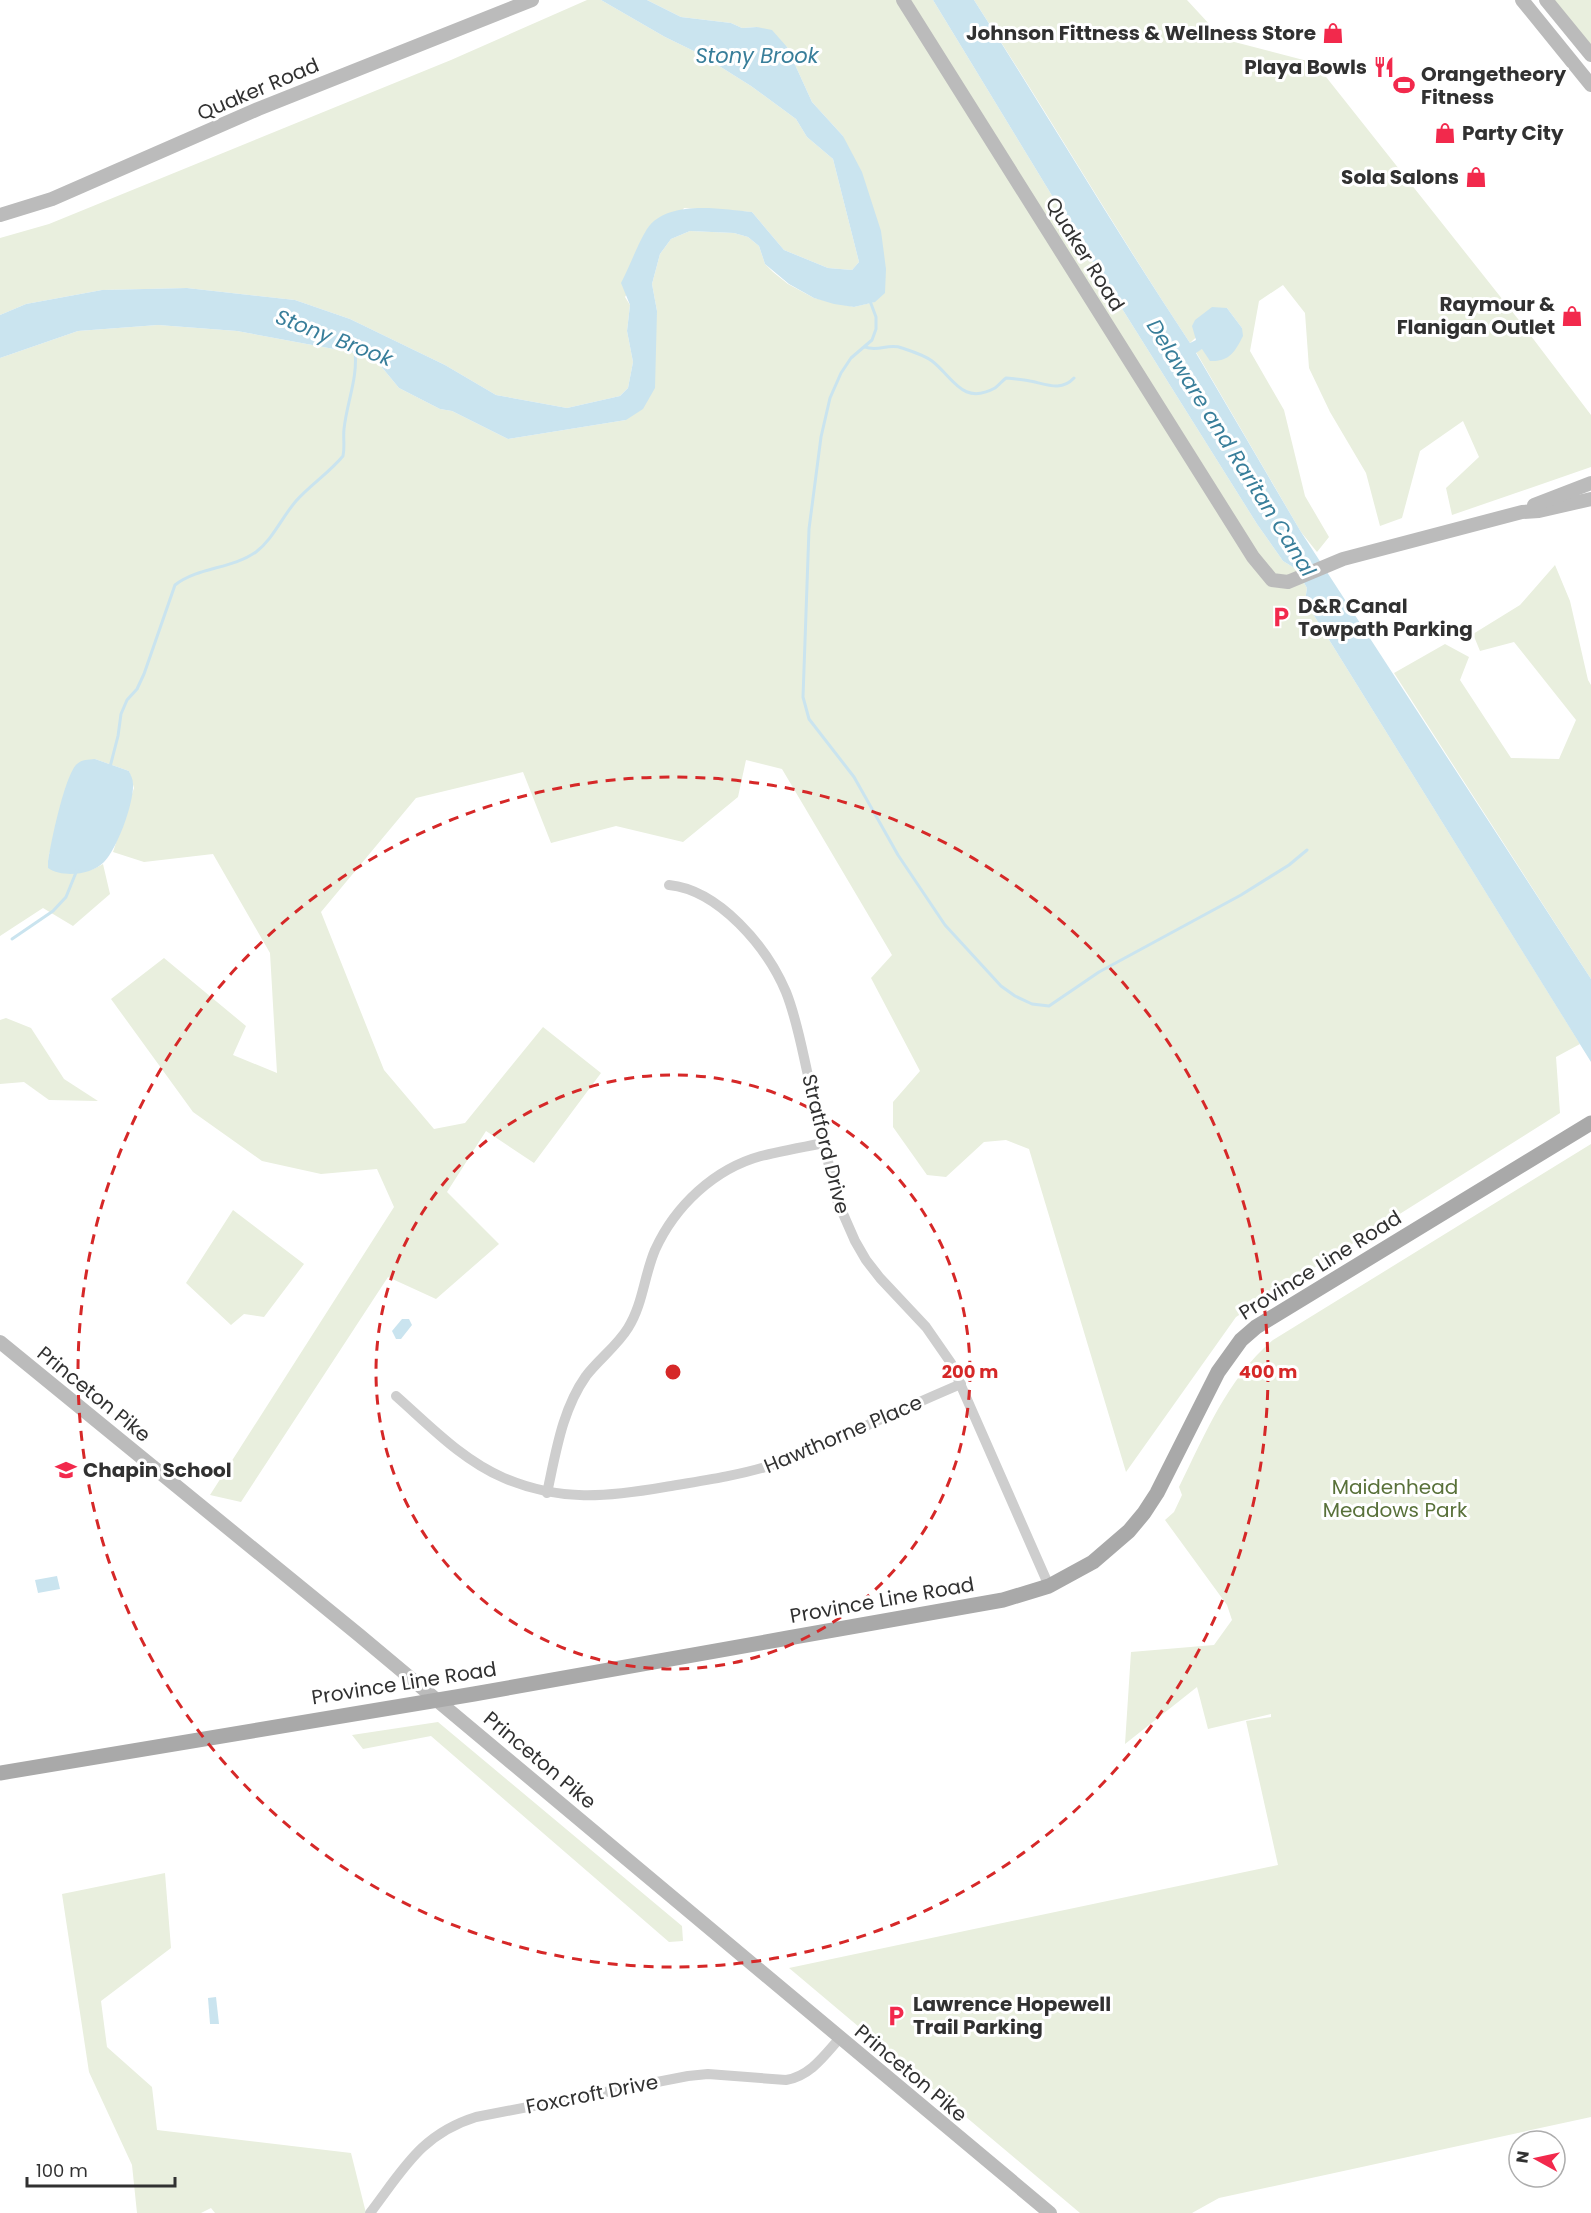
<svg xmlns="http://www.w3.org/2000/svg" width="1591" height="2213" font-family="Poppins,sans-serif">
  <rect width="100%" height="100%" fill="#fff"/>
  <!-- green -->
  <g fill="#e9efde">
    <path d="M587,0H601L665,37L700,54L751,86L796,119L807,137L833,159L859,262L852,270L828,268L784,250L752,212L684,208L625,297L630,305L627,331L633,362L628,388L620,396L567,408L496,395L445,365L350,319L295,300L187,288L102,290L26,304L0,315V238L49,224L451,60Z"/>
    <path d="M647,0H933L1079,240L1257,524L1283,561L1296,569L1307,588L1305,601L1580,1044L1556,1057L1560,1113L1236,1317L1126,1472L1029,1149L1006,1140L984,1142L946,1177L927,1175L893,1127V1102L920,1071L871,978L892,955L782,769L746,760L738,797L683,842L616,826L551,843L523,772L416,798L321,912L384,1070L434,1129L465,1123L543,1027L601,1073L534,1163L486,1131L447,1192L499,1244L436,1299L388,1277L241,1502L210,1495L394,1207L377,1169L321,1174L262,1161L193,1112L111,999L164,958L246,1026L233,1055L277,1073L270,953L213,854L144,862L113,852L134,788L129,771L95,759L49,854L48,868C69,872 84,876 103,864L110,894L73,926L43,908L0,936V358L78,331L158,325L237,331L361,354L380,365L399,388L440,409L452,411L508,439L626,420L657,311L652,284L660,254L671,239L690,231L734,233L748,237L759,246L765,264L773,272L788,284L814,298L854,307L874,302L843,136L812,102L787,47L757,27L742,28L731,23L681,17Z"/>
    <path d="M974,0H1187L1223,39L1315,63L1522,324L1591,415V467L1452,515L1446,488L1479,457L1463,421L1420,451L1402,518L1380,526L1366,473L1330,412L1309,368L1305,313L1283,285L1259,301L1250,351L1284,410L1305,496L1329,537L1317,552L1301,532L1196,352L1242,328L1227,308L1190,343C1116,231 1048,114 974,0Z"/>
    <path d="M1553,0H1591V47Z"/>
    <path d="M1555,565L1570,601L1588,680L1591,685V979L1394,673L1445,644L1469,657L1460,680L1511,758L1559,759L1576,720L1514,642L1480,651L1473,634L1520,605Z"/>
    <path d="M6,1018L31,1028L64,1079L98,1101L49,1100L24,1082L0,1084V1020Z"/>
    <path d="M1591,1144V2117L1219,2198L1192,2213H1080L789,1968L1278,1865L1246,1721L1271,1717V1714L1208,1729L1197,1687L1125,1744L1131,1652L1214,1645L1232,1620L1227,1605L1165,1520L1174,1512L1182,1495L1179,1487C1205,1435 1227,1379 1273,1340Z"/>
    <path d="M233,1210L304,1264L264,1317L244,1314L231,1325L186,1283Z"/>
    <path d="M438,1722L682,1926L683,1941L669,1942L431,1736L363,1749L352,1735Z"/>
    <path d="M165,1873L171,1948L101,2001L107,2047L152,2087L157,2130L351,2153L366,2213H215L211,2208L201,2213H137L132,2165L89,2072L62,1894Z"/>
  </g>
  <!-- water -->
  <g fill="#cae4ef">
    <path d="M601,0H647L681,17L731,23L742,28L757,27L772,30L787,47L812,102L843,136L862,172L881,231L886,269L885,293L875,302L854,307L834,304L814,298L789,284L765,264L759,246L748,237L734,233L690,231L671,239L660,254L652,284L657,311L655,388L643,409L626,420L508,439L452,411L440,409L399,388L380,365L361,354L237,331L158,325L78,331L0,358V315L26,304L102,290L187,288L295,300L350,319L445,365L496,395L567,408L620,396L628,388L633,362L627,331L630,305L621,283C630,266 637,245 647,229C667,199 721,209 752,212L784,250L828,268L852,270L859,262L833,159L807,137L796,119L751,86L700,54L665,37Z"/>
    <path d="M933,0H974C1047,114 1115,230 1190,343L1196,340L1192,326L1195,320L1212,307L1227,308L1242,328L1243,336C1235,352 1229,362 1210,361L1202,349L1196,353L1301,532L1591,979V1062L1305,601L1307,588L1296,569L1283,561L1257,524L1079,240Z"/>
    <path d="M95,759L129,771C131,776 133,779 133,784C134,803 117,849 104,862C91,875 63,878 48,868V863C50,846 65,774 77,764C82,759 88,760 95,759Z"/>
    <path d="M402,1319H409L412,1325L401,1339H396L392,1331Z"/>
    <path d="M57,1576L60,1589L38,1593L35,1580Z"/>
    <path d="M216,1997L219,2024H210L208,1998Z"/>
  </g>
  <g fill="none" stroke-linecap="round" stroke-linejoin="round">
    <!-- stream -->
    <g stroke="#cae4ef" stroke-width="3">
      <path d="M870,301L876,317V329L872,340L851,358L841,373L830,398L821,437L809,529L803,697L809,719L854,777L898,855L945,925L1001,986L1015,996L1032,1004L1049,1006L1099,972L1241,895L1289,865L1307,850"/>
      <path d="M865,347C878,352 889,343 902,348C911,351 924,355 932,361C953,377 962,406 995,388C999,385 1002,381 1006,378C1014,379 1022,379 1030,381C1046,384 1061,392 1074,378"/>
      <path d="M110,767L118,736L121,714L127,700L137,689L144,674L175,585C198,567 232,569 256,552C273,539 282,517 296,501C310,485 329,473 343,456C345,447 343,438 344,429C347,401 358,379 355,350"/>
      <path d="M12,939L53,911L66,897L77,870"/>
    </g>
    <!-- street -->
    <g stroke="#cecece" stroke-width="10">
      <path d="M669,885C719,890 767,947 786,992C796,1017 801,1044 807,1071C817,1114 827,1157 837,1200L855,1241L866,1260L880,1278L926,1327L951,1363L1049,1586"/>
      <path d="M396,1396C430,1426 462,1460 504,1478C560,1502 607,1497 665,1487C701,1481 737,1476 772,1465C798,1457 823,1445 848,1434C886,1417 923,1400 961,1384"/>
      <path d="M547,1493C556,1452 562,1410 586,1376C599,1359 617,1346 628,1328C643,1304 644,1276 655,1250C675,1206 714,1169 761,1156C782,1151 803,1147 824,1143"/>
      <path d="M370,2213C403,2170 421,2134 476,2117L688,2076L708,2074L786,2080C810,2076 824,2056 839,2039"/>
    </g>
    <!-- secondary -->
    <g stroke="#bbb" stroke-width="14">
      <path d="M903,0L1253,557L1272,580L1288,582L1343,559L1522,512L1539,511L1591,499"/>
      <path d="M1522,0L1591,85"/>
      <path d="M1546,0L1591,55"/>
      <path d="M0,215L52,199L258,109L532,0"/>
      <path d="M1534,505L1591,483"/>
      <path d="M0,1342L359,1635L1050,2213"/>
    </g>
    <!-- primary -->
    <path stroke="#a9a9a9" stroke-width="15" d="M0,1773L474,1694L788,1638L1003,1600L1049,1586L1093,1562L1129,1531L1144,1513L1157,1493L1218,1372L1241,1340L1256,1327L1591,1123"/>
  </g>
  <!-- distance rings -->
  <g fill="none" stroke="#d62828" stroke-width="3" stroke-dasharray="10 8">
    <circle cx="673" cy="1372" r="297"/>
    <circle cx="673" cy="1372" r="595"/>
  </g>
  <!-- icons -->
  <defs>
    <symbol id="shop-bare" viewBox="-9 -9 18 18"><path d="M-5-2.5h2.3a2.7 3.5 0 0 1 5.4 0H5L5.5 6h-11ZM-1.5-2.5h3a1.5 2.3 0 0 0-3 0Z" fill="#f2294c" stroke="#fff" stroke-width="2.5" paint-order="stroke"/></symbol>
    <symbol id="restaurant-bare" viewBox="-9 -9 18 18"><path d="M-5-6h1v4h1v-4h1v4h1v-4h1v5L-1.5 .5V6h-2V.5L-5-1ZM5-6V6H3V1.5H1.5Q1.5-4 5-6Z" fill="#f2294c" stroke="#fff" stroke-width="2.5" paint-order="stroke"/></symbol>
    <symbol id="stadium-bare" viewBox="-9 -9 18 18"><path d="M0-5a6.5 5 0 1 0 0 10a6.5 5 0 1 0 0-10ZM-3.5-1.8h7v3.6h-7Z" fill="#f2294c" stroke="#fff" stroke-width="2.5" paint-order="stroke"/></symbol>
    <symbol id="parking-bare" viewBox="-9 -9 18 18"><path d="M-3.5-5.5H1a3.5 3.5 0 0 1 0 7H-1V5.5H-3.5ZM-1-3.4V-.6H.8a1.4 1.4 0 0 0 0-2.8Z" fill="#f2294c" stroke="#fff" stroke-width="2.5" paint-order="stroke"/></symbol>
    <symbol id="school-bare" viewBox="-9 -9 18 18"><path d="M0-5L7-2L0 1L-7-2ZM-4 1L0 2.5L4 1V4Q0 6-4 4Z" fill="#f2294c" stroke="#fff" stroke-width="2.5" paint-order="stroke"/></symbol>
  </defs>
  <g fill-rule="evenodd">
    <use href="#shop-bare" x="1318" y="18" width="30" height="30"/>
    <use href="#restaurant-bare" x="1369" y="52" width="30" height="30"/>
    <use href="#stadium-bare" x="1389" y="70" width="30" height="30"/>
    <use href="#shop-bare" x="1430" y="118" width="30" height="30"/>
    <use href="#shop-bare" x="1461" y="162" width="30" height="30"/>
    <use href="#shop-bare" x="1557" y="301" width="30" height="30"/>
    <use href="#parking-bare" x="1266" y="602" width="30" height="30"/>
    <use href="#school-bare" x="51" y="1455" width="30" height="30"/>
    <use href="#parking-bare" x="881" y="2001" width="30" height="30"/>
  </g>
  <g text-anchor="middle" stroke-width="6" stroke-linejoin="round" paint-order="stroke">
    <!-- poi labels -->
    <g font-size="20" font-weight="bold" fill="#313131" stroke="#fff" text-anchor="start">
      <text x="1316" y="40" text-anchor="end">Johnson Fittness &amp; Wellness Store</text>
      <text x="1367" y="74" text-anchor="end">Playa Bowls</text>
      <text x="1421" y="81">Orangetheory<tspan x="1421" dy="23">Fitness</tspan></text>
      <text x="1462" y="140">Party City</text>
      <text x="1459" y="184" text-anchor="end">Sola Salons</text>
      <text x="1555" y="311" text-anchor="end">Raymour &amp;<tspan x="1555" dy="23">Flanigan Outlet</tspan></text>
      <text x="1298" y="613">D&amp;R Canal<tspan x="1298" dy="23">Towpath Parking</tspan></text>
      <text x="83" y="1477">Chapin School</text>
      <text x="913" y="2011">Lawrence Hopewell<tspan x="913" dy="23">Trail Parking</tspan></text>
    </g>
    <!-- street labels -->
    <g font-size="20" fill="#313131" stroke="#fff">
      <text transform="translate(258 89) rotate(-23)" y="7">Quaker Road</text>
      <text transform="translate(1085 254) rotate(58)" y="7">Quaker Road</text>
      <text transform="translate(826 1144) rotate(76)" y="7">Stratford Drive</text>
      <text transform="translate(1320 1265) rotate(-32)" y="7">Province Line Road</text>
      <text transform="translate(94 1394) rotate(39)" y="7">Princeton Pike</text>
      <text transform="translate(843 1434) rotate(-23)" y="7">Hawthorne Place</text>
      <text transform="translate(882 1600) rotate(-10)" y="7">Province Line Road</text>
      <text transform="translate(404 1683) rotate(-9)" y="7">Province Line Road</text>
      <text transform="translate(540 1760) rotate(40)" y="7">Princeton Pike</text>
      <text transform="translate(911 2073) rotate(40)" y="7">Princeton Pike</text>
      <text transform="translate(592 2094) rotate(-11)" y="7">Foxcroft Drive</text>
    </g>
    <!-- park labels -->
    <g font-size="20" fill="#59713a" stroke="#fff">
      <text x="1395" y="1494">Maidenhead<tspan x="1395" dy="23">Meadows Park</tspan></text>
    </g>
    <!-- water labels -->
    <g font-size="21" font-style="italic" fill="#387e9a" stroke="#fff">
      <text x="757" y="63">Stony Brook</text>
      <text transform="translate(334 338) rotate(21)" y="7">Stony Brook</text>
      <text transform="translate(1231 448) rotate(58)" y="7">Delaware and Raritan Canal</text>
    </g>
  </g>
  <circle cx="673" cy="1372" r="9" fill="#d62828" stroke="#fff" stroke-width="3"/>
  <g font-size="18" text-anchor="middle" font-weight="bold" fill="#d62828" stroke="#fff" stroke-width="6" stroke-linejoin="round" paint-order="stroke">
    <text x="970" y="1378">200 m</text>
    <text x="1268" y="1378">400 m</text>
  </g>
  <!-- north arrow -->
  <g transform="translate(1537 2159) rotate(278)"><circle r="28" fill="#ffffff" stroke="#adadad" stroke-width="1.5"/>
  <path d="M0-4.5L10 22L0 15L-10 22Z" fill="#f2294c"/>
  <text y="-9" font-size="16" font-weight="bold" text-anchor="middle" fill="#313131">N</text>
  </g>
  <!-- scale -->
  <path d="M27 2177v9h148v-9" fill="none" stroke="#313131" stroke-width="3"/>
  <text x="36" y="2177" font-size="18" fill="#313131" stroke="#ffffff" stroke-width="4.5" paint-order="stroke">100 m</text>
</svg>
